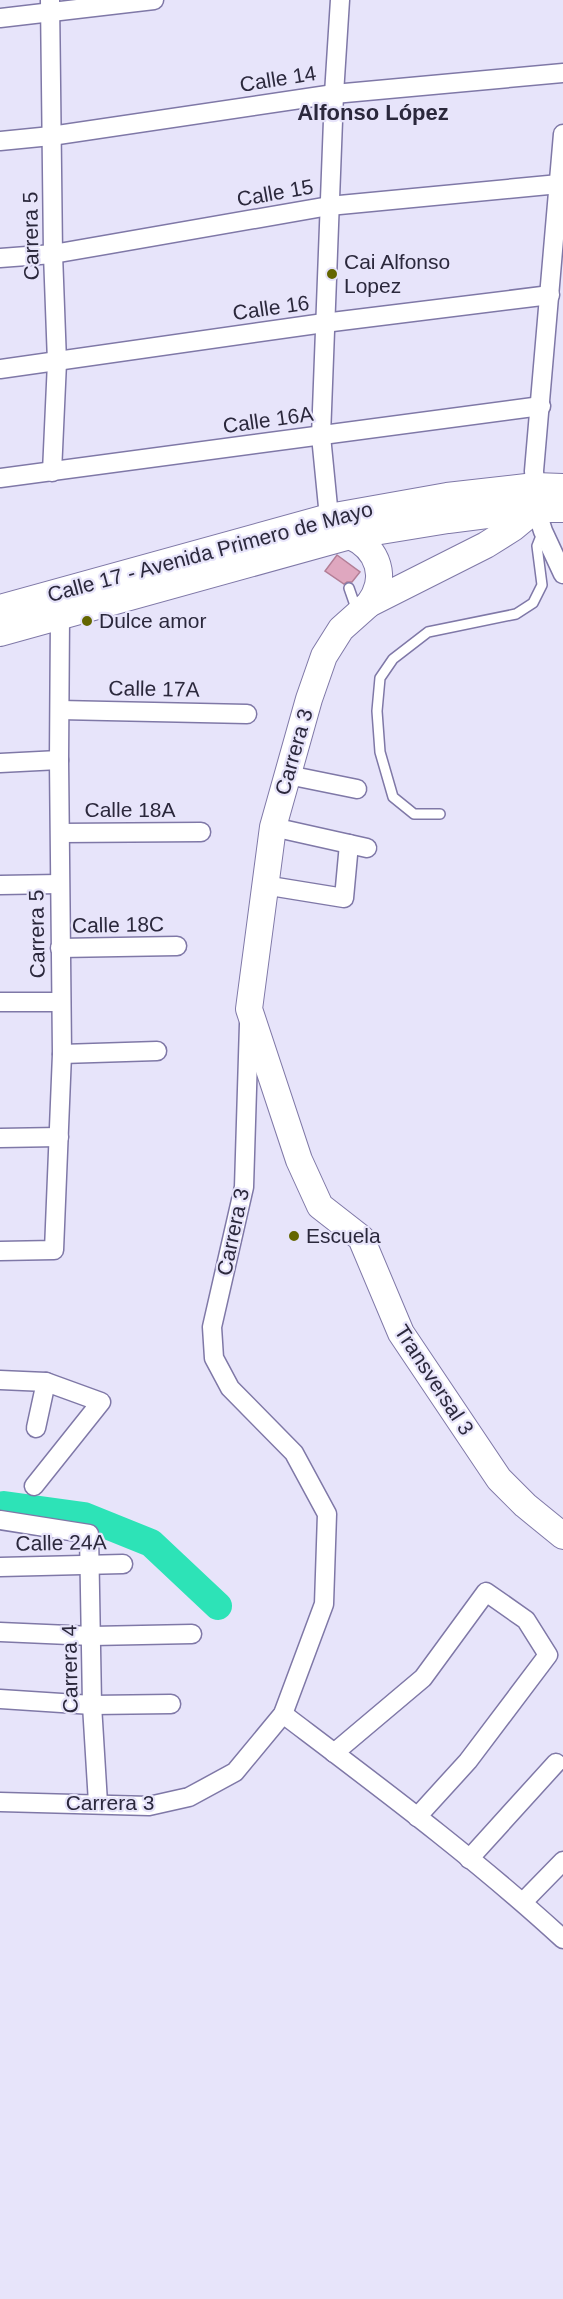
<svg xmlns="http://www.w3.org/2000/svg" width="563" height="2299" font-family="Helvetica,sans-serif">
  <rect width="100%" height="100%" fill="#e7e4fa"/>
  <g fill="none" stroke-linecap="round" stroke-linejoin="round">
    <!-- river -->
    <path stroke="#2de3b7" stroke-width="28" d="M4,1505L84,1516L151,1543L218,1606"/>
  </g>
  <!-- building -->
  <path fill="#dfa7bf" stroke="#b37e96" stroke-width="1.5" d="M337,555L360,572L352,582H347L344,584L325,571Z"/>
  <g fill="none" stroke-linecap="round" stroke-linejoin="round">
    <defs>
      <g id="lane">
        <path d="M349,588L357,611"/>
        <path d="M440,814H414L393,797L380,752L377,711L380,678L393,659L428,632L516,614L533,603L542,585L537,546L543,531"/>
      </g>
      <g id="street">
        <path d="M50,0L53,254L57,362L52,472"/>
        <path d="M0,18L154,0"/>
        <path d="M0,141L51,136L334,94L563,73"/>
        <path d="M0,258L53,254L329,206L559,184"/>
        <path d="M0,369L324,323L550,295"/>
        <path d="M0,478L541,406"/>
        <path d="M535,486L534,471L563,134"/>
        <path d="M536,509L543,531L563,574"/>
        <path d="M329,517L321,436L334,94L340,0"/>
        <path d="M60,710L247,714"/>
        <path d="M0,763L59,760"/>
        <path d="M288,775L357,789"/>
        <path d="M273,827L367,848"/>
        <path d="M61,833L201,832"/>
        <path d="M0,885L59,884"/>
        <path d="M264,885L344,898L349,844"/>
        <path d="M60,948L177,946"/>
        <path d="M0,1002H61"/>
        <path d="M62,1054L157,1051"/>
        <path d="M0,1138L59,1137"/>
        <path d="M0,1251L54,1250L62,1054L59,760L60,616"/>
        <path d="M0,1380L46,1382L101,1402L34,1486"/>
        <path d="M36,1428L46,1382"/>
        <path d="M0,1520L89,1534L92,1705L98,1803"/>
        <path d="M0,1567L123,1564"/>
        <path d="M0,1632L92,1636L192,1634"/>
        <path d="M0,1699L92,1705L171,1704"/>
        <path d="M283,1714C378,1786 475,1858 563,1939"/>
        <path d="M334,1753L423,1678L486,1592L526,1620L548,1655L468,1761L417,1817"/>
        <path d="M0,1802L149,1806L189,1797L235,1772L283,1714L324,1604L327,1514L294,1453L230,1388L214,1358L212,1327L244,1187L249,1024"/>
        <path d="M469,1859L556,1763"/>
        <path d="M523,1902L563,1861"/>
      </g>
      <g id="secondary">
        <path d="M535,486L536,509L513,528L486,545L369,604L341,629L324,656L309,699L273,827L249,1009L299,1160L320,1206L361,1238L401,1333L499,1479L525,1505L563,1536"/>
        <path d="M350,536C379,549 388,578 369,604"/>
        <path d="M0,608L329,517L447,496L535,486L563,487"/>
        <path d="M0,633L350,536L448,520L536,509H563"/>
      </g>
    </defs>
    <!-- lane casing -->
    <use href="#lane" stroke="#7f78a7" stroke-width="12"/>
    <!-- street casing -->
    <use href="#street" stroke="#7f78a7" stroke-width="21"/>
    <!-- secondary casing -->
    <use href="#secondary" stroke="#7f78a7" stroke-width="28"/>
    <!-- lane -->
    <use href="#lane" stroke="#fff" stroke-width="9"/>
    <!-- street -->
    <use href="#street" stroke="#fff" stroke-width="18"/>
    <!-- secondary -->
    <use href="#secondary" stroke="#fff" stroke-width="26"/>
  </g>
  <!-- markers -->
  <g fill="#646600" stroke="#e7e4fa" stroke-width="2">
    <circle cx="332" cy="274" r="6"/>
    <circle cx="87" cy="621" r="6"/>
    <circle cx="294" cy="1236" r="6"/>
  </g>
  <g text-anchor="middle" stroke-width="4.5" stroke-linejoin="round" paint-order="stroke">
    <!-- street labels -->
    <g font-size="21" fill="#2b283c" stroke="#e7e4fa">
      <text transform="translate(278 79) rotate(-9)" y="7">Calle 14</text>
      <text transform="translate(275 193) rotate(-10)" y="7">Calle 15</text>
      <text transform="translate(31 236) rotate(-91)" y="7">Carrera 5</text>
      <text transform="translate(271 308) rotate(-8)" y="7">Calle 16</text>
      <text transform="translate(268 420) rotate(-8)" y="7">Calle 16A</text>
      <text transform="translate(210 552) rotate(-15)" y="7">Calle 17 - Avenida Primero de Mayo</text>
      <text transform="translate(154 689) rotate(1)" y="7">Calle 17A</text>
      <text transform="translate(294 752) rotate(-74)" y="7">Carrera 3</text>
      <text x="130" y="817">Calle 18A</text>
      <text transform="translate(118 925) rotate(-1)" y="7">Calle 18C</text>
      <text transform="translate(37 934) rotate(-91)" y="7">Carrera 5</text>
      <text transform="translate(233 1232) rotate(-78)" y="7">Carrera 3</text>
      <text transform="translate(434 1380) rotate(57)" y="7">Transversal 3</text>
      <text transform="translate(61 1543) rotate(-1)" y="7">Calle 24A</text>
      <text transform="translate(70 1669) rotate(-91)" y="7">Carrera 4</text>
      <text x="110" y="1810">Carrera 3</text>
    </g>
    <!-- poi labels -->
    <g font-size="21" fill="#2b283c" stroke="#e7e4fa" text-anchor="start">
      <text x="344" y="269">Cai Alfonso<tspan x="344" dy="24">Lopez</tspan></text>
      <text x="99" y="628">Dulce amor</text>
      <text x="306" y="1243">Escuela</text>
    </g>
    <!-- neighbourhood labels -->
    <g font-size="22" font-weight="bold" fill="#2b283c" stroke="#e7e4fa">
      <text x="373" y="120">Alfonso López</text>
    </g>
  </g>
</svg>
